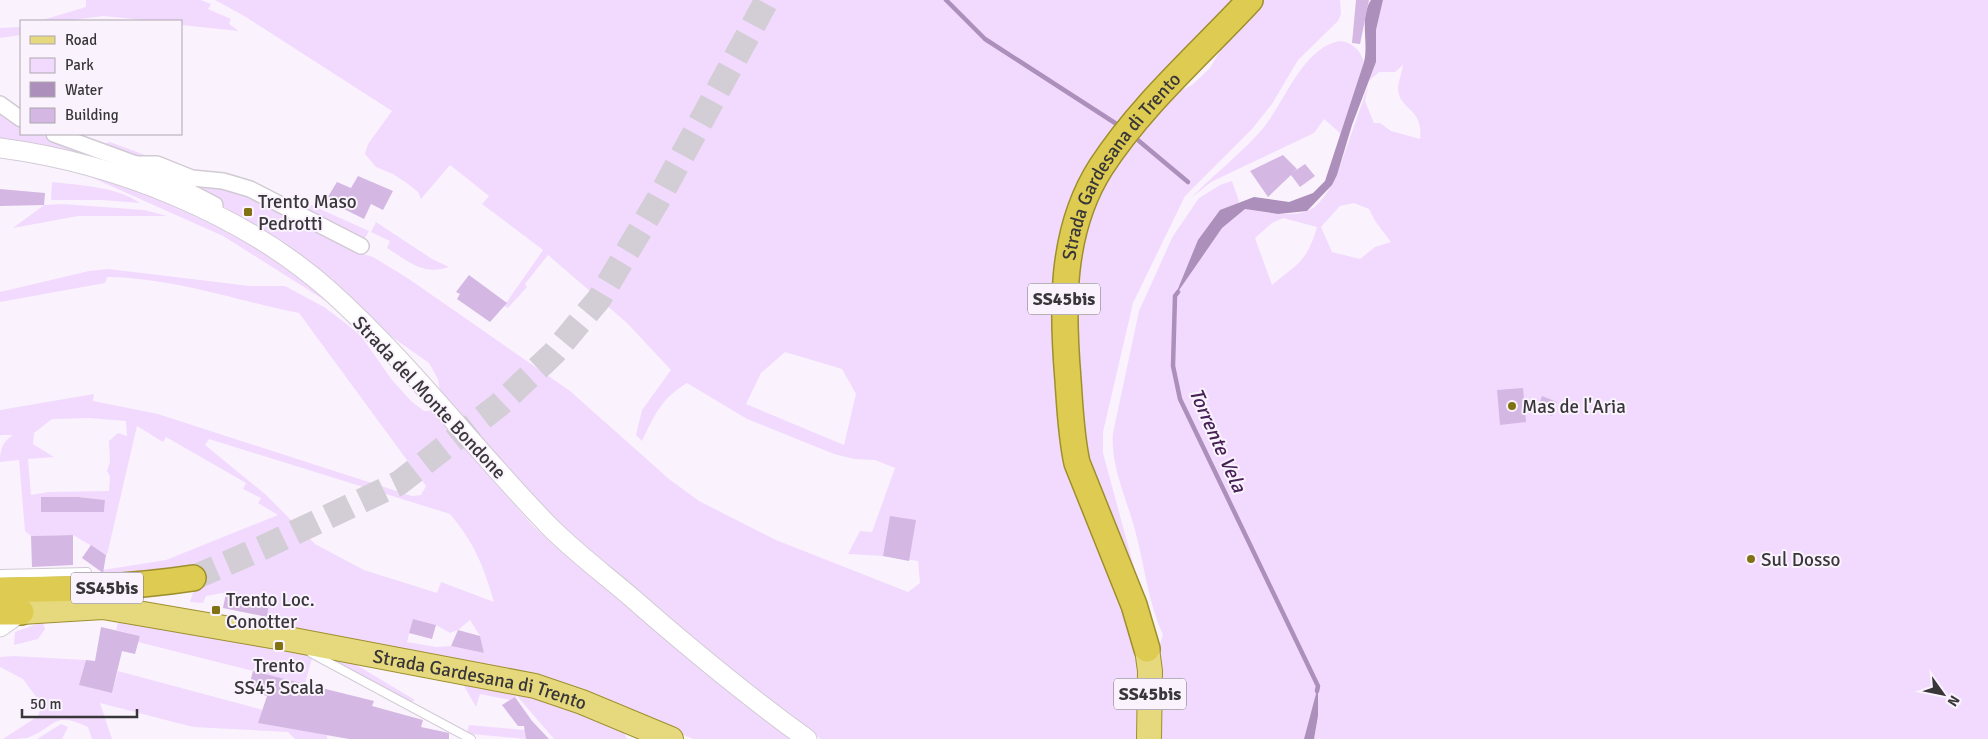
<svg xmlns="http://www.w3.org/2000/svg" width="1988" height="739" font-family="Signika,sans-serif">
  <rect width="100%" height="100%" fill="#faf3fd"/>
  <!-- green -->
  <g fill="#f2dafe" fill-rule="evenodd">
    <path d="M86,0H201L211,4L208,9L231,19L229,24L239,31L181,25V21H154L103,16L65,21H39L86,7Z"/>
    <path d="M215,0H1238L1099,157L1055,347L1138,643L1143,739H821L771,703L580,546L528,495L440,391L438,379L429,363L385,332L225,207L158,170L219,183L306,219L360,253L373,257L406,277L570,391L669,479L699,501L776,540L908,592L920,583L918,561L883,556L848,554L860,531L872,532L895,468L875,460L854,459L834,454L747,419L687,383C661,399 655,414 642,441L636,435L642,410L671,370L627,323L548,255L525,284L527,287L508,308L504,306L543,250L482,204L489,196L450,165L421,199L418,192L408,184L393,174L376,167L365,154L368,144L392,111L246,17ZM785,352L842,369L856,394L844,445L746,404L761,373Z"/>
    <path d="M1262,0H1340L1341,14L1338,21L1298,60L1272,104L1252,129L1185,196L1133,303L1103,432V453L1145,608L1083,445L1073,292L1077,260L1094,204L1115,163L1175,93L1192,85L1210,68L1220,51L1222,41Z"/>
    <path d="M1383,0H1988V739H1314L1318,716L1317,689L1304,739H1157L1156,655L1163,635C1148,602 1145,568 1136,534C1128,501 1110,467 1113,433L1139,311L1173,236L1199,198L1220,185L1232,181L1239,201L1236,206C1253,211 1290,218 1307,211C1320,207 1331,186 1337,175L1368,86L1365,101L1374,123H1380L1391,131L1420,139C1424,108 1399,110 1398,89C1398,82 1402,73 1403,65L1395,72H1379L1369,81L1376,62V30ZM1354,203L1369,209L1375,221L1391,242L1375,247L1360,259L1332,252L1321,227L1340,206ZM1283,218L1317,227C1307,262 1297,264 1272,285L1255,238L1272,223Z"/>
    <path d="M21,27V35L0,38V28Z"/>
    <path d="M1340,41C1352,42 1360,50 1364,62L1341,134L1324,119L1314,133L1211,182L1191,198C1212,176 1237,157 1258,134C1284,107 1300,48 1340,41Z"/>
    <path d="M0,112L21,126V134H39L109,158L140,176L0,140Z"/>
    <path d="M110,142L153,158L140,162L99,145Z"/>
    <path d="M84,174L159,198L260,246L337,308L223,236Z"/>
    <path d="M52,182C78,185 119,187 140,203L102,200H51Z"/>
    <path d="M62,204L144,210L167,216H78L13,228L44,205Z"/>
    <path d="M311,205L369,231L363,241L307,214Z"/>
    <path d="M376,222L432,259L449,267C423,276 408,261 387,248L390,241L371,232Z"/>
    <path d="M108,269L250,286H285L324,307L344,322L361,336L392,380L411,401L424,411H432L534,527L628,608L796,739H693L581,691L286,632L287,620L267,617L269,602L222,593L206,596L203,603L190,602L195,586L101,580L103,570L166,560L278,515L258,503L261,498L243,489L246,483L166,437L163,442L137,426L107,555L73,535L31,536L25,531L19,460L0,462C0,450 2,442 13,435H0V410L94,394L93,401L158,414L412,496L421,495L426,486L299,313C235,300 173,278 107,277L105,283L0,302V292L89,271ZM90,418L126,421L127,436L118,433L109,441L110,462L107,471L110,476L109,491L48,492L31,495L28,459L54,457L33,444L34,433L52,419ZM209,439L450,514C475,544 483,565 494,602L441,582L437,593L364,570L315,544L265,494L205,445ZM41,497H78L105,500L104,512H41ZM413,619L436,625L450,633L458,630L470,620L480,636L484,653L451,646L436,647L407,642Z"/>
    <path d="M119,618L296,650L312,658L305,684L261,673L263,666L256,664L253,671L138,642L140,636L116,630Z"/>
    <path d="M43,622L45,629L38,639L14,645L15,632Z"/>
    <path d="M317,652L343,657L415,700L410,703Z"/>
    <path d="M14,656L86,660L80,685L112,693L118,671L263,710L259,723L327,735V739H295L288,732L193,727L100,703L112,739H92L88,727C52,710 57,727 27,738C20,739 11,739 3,739L38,716L42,705L23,679L0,667V657Z"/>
    <path d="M460,679L525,690L621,727L627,739H554L517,696L510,700L480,694L476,707Z"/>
    <path d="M61,724L68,727L62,739H37Z"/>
    <path d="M469,725L525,730L526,739L471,734L467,732Z"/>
  </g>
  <!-- water -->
  <g fill="#ac8fba">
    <path d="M1371,0H1383L1376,30V62L1352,125L1337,175L1332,185L1307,211L1278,214L1245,209L1222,228L1175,296L1198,240L1220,210L1254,197L1289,202L1313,193L1325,181L1364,62C1369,42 1359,17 1371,0Z"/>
    <path d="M1318,686V716L1314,739H1304Z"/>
  </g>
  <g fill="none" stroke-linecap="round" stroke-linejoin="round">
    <!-- stream -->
    <g stroke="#ac8fba" stroke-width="4.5">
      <path d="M946,0L985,39L1115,123"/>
      <path d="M1139,141L1188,182"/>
      <path d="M1178,292L1175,296L1173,366L1180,399L1318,686L1317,691"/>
    </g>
  </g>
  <!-- building -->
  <g fill="#d4b7e3">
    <path d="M1356,0H1369L1360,44L1352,43Z"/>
    <path d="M1283,155L1297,169L1292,173L1305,164L1315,176L1300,187L1291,175L1268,197L1250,171Z"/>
    <path d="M358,176L393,191L383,210L371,204L364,219L326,200L337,182L351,188Z"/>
    <path d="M0,189L45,193L44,205L0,206Z"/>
    <path d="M469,275L507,303L490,322L457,299L460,294L456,292Z"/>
    <path d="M1523,388L1526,422L1500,425L1497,390Z"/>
    <path d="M1542,396L1557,402L1552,416L1537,410Z"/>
    <path d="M41,497H78L105,500L104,512H41Z"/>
    <path d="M890,516L916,520L909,561L883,556Z"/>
    <path d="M73,535V565L32,567L31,536Z"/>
    <path d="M91,545L106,555L103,573L82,558Z"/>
    <path d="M226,593L269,602L267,617L223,608Z"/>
    <path d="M413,619L436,625L432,639L409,633Z"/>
    <path d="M101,627L140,636L135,654L122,651L112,693L79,685L86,660L95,661Z"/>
    <path d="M458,630L480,636L484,653L451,646Z"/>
    <path d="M253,671L374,701L372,706L423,720L421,727L449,733V739H349L258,723L267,696L248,690Z"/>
    <path d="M515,697L532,721L549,739H526L524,726H518L502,705Z"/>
  </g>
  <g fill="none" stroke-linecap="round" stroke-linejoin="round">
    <!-- trunk-tunnel -->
    <path stroke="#d3cdd6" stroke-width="25" stroke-dasharray="25 12" stroke-linecap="butt" d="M193,578L264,547L399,483L499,405L554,353L599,299L658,200L767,0"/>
    <defs>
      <g id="service">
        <path d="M0,574L87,572"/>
        <path d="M311,653L471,739"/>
      </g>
      <g id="minor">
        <path d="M0,104L21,119"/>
        <path d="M54,134L136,164L215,205"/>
        <path d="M136,164H157L192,178L223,181L250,189L361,246"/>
      </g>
      <g id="tertiary">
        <path d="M0,148C115,163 242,213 330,291C410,363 475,450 550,527C575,552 604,574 631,597C688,647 746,695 807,739"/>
        <path d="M0,627L21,612"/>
      </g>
      <g id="primary">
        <path id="s1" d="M21,612L103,607L283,638L535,686L582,702L671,739"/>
        <path d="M1147,649L1150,671L1149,739"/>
      </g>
      <g id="trunk">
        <path d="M0,590C65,589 128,588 193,578"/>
        <path d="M0,612H21"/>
        <path id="s2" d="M1147,649L1134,605L1077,463C1071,436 1070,408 1068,380C1062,308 1060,231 1101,167C1142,104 1200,54 1250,0"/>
      </g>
    </defs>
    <!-- service casing -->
    <use href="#service" stroke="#d1cad4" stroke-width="10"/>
    <!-- minor casing -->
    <use href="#minor" stroke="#d1cad4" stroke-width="18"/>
    <!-- tertiary casing -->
    <use href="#tertiary" stroke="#d1cad4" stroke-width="21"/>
    <!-- primary casing -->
    <use href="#primary" stroke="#9e8f2d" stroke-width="26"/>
    <!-- trunk casing -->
    <use href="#trunk" stroke="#9e8f2d" stroke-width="28"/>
    <!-- service -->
    <use href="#service" stroke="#fff" stroke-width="8"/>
    <!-- minor -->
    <use href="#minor" stroke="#fff" stroke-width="15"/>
    <!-- tertiary -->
    <use href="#tertiary" stroke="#fff" stroke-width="19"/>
    <!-- primary -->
    <use href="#primary" stroke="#e6d97d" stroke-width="24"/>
    <!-- trunk -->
    <use href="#trunk" stroke="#decc52" stroke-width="25"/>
  </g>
  <!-- markers -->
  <g fill="#807213" stroke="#faf3fd" stroke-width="2">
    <rect x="243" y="207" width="10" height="10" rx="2.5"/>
    <circle cx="1512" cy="406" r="5"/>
    <circle cx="1751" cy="559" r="5"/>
    <rect x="211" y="605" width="10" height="10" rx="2.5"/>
    <rect x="274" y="641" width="10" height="10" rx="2.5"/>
  </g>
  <g text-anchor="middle" stroke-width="4" stroke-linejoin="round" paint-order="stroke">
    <!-- shield labels -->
    <g fill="#faf3fd" stroke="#736f74" stroke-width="1">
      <rect x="1028" y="283.5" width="72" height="31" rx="4"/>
      <rect x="71" y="572.5" width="72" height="31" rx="4"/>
      <rect x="1114" y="678.5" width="72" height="31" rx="4"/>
    </g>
    <g font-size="18" font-weight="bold" fill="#39363a">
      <text x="1064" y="305">SS45bis</text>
      <text x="107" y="594">SS45bis</text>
      <text x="1150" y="700">SS45bis</text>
    </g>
    <!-- street labels -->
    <g font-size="19" fill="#39363a" stroke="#faf3fd">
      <text dy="7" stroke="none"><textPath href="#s2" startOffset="512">Strada Gardesana di Trento</textPath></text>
      <text transform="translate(430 397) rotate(47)" y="7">Strada del Monte Bondone</text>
      <text dy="7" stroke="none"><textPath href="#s1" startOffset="466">Strada Gardesana di Trento</textPath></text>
    </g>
    <!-- poi labels -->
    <g font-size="19" fill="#39363a" stroke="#faf3fd" text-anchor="start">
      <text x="258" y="208">Trento Maso<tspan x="258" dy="22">Pedrotti</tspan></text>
      <text x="1522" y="413">Mas de l'Aria</text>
      <text x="1761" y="566">Sul Dosso</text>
      <text x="226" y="606">Trento Loc.<tspan x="226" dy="22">Conotter</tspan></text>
      <text x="279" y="672" text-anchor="middle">Trento<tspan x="279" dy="22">SS45 Scala</tspan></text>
    </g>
    <!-- water labels -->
    <g font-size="20" font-style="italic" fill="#462156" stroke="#faf3fd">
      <text transform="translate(1218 440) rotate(66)" y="7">Torrente Vela</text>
    </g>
  </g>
  <!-- legend -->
  <rect x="20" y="20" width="162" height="115" fill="#faf3fd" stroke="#ada7af"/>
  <rect x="30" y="36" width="25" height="8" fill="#e6d97d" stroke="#ada7af"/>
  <text x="65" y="45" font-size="15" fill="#39363a">Road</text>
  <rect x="30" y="58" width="25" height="15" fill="#f2dafe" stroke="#ada7af"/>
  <text x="65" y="70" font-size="15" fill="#39363a">Park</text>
  <rect x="30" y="82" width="25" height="15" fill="#ac8fba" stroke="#ada7af"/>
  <text x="65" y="95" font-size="15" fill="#39363a">Water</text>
  <rect x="30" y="108" width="25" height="15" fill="#d4b7e3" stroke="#ada7af"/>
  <text x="65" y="120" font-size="15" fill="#39363a">Building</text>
  <!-- north arrow -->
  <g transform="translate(1943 694) rotate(123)" stroke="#faf3fd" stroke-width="4" paint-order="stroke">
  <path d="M0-4L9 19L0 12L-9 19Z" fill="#39363a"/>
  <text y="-8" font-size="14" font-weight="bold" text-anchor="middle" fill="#39363a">N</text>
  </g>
  <!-- scale -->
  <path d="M22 709v8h115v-8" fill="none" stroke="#39363a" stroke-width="2.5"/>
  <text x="30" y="709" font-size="15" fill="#39363a" stroke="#faf3fd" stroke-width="4" paint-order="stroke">50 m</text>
</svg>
